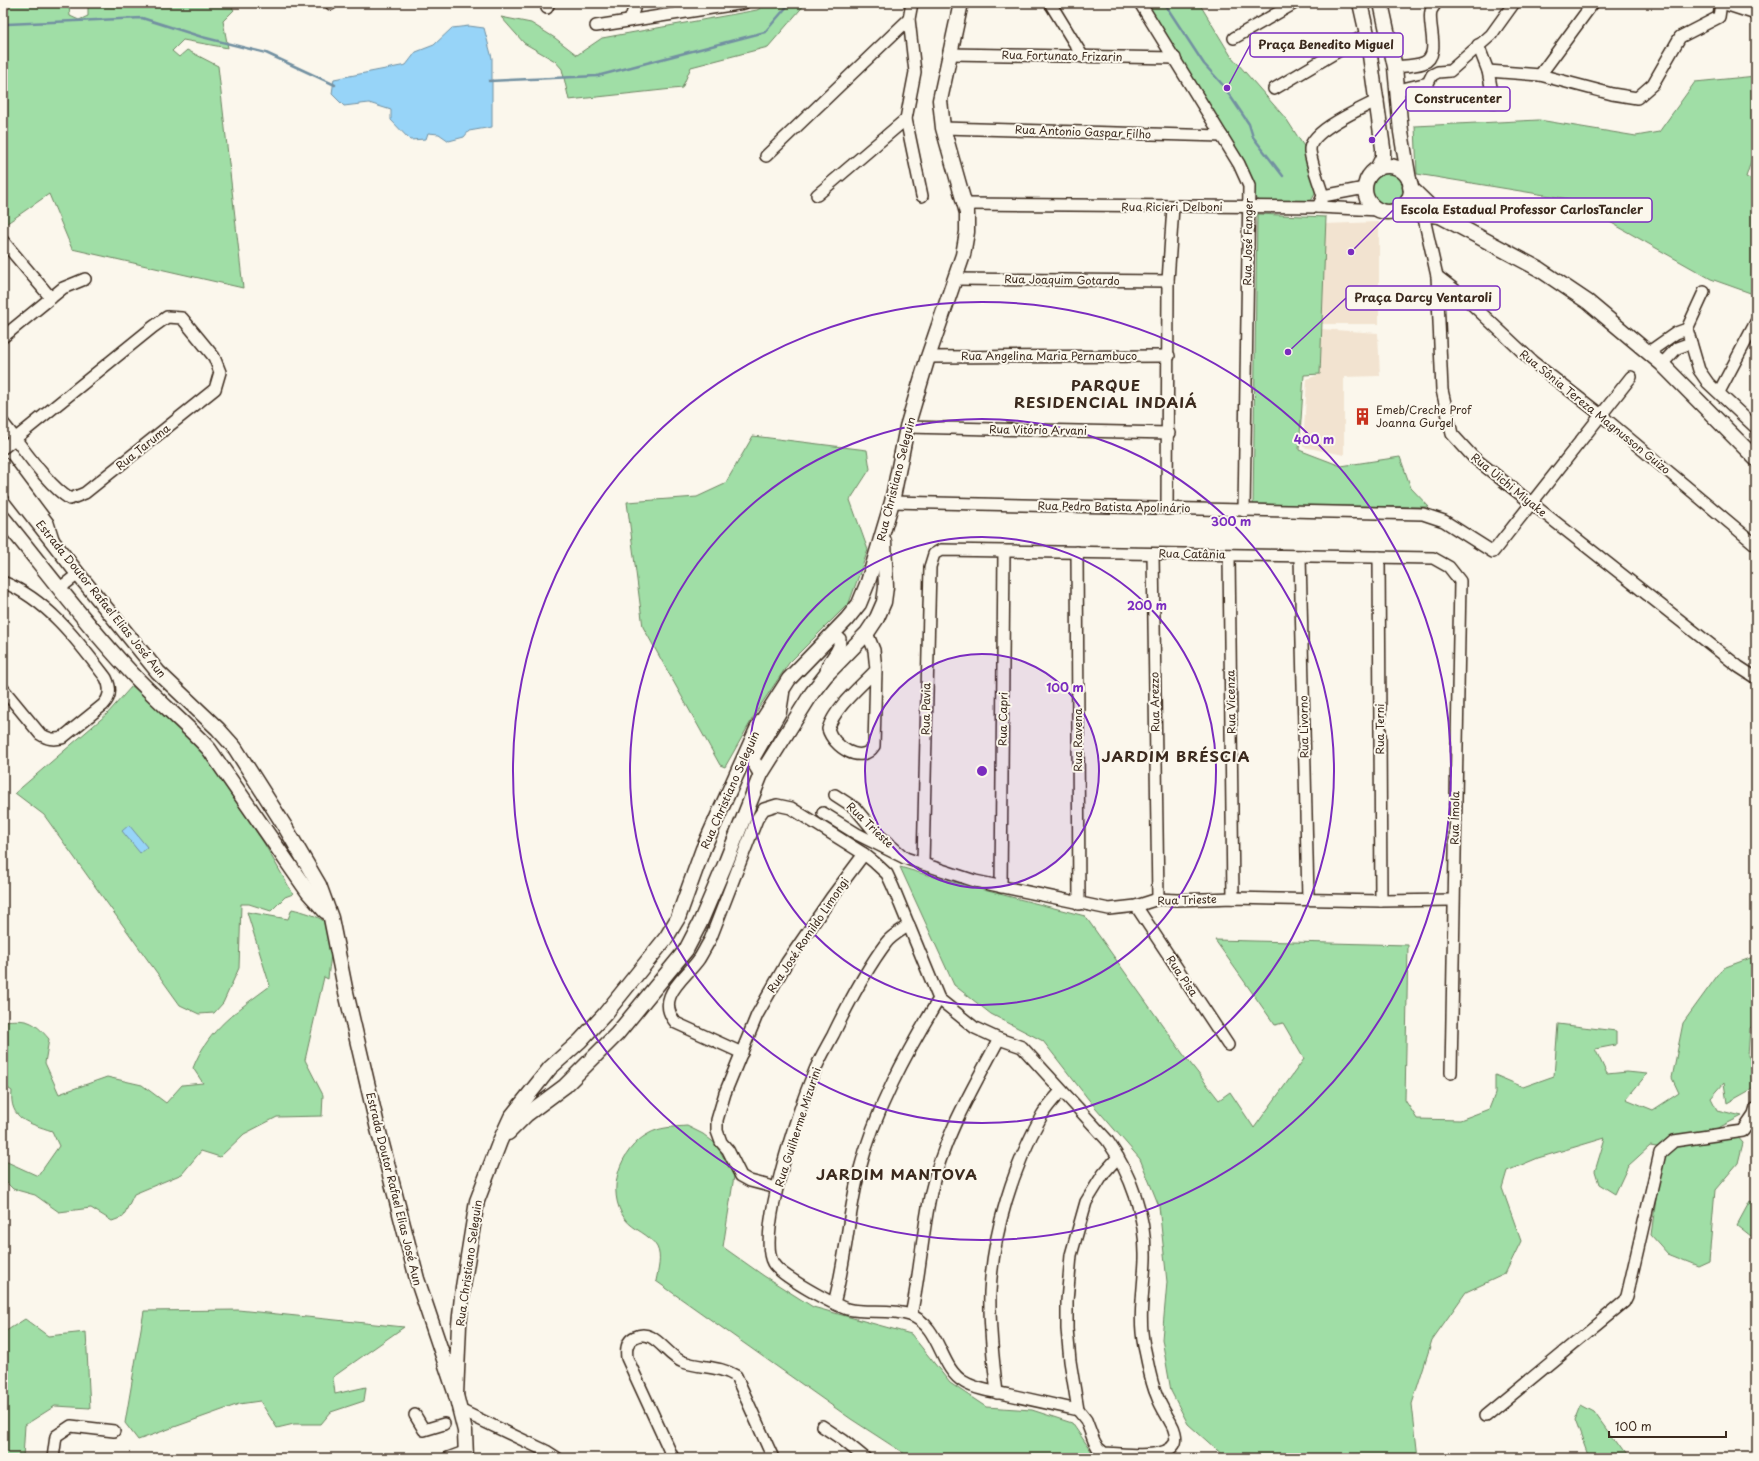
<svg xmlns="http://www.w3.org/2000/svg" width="1759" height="1461" font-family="'Playpen Sans',sans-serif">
  <rect width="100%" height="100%" fill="#fbf7ec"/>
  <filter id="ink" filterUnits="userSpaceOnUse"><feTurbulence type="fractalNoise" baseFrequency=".025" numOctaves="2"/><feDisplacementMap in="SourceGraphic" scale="8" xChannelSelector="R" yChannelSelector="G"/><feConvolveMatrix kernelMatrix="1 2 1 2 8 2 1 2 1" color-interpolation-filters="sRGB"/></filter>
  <g filter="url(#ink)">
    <!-- built -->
    <g fill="#f2e3d0">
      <path d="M1379,222V324H1322L1324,224Z"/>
      <path d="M1321,329L1378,333L1380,376L1344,377V455L1303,447L1307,379L1320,374Z"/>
    </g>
    <!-- green -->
    <g fill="#a0dea6" stroke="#6e8462">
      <path d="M3,3H60L69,5L70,16L79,20L88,16V3H228L234,10L223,21L228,48L183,40L172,51L179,57L187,50L218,66L243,288L72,249L49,194L3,226Z"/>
      <path d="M770,3H806L768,47L691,67L682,88L569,100L562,69L555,61L524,43L501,17L531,23L555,38L577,55L602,38L757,10Z"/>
      <path d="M1143,3H1199L1231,56L1287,120L1305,148L1316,192L1310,203L1261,202L1253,197V180Z"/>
      <path d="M1756,76V146L1746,177L1756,182V295L1711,279L1569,199L1417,174L1415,126L1539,120L1636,136L1659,132L1695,82Z"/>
      <circle cx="1387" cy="189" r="18"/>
      <path d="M1257,214L1326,217L1320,374L1304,375L1299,450L1341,466L1400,457L1411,488L1429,507L1253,505Z"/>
      <path d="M753,436L867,450L870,469L850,500L868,550L849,603L789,663L758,709L725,767L720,765L643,627L627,502L697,497L725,484Z"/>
      <path d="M132,686L186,734L203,754L264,843L293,894L285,897L271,911L249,904H241L239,968L223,1003L214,1013L199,1014L180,1005L44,815L15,793L107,714Z"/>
      <path d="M900,867L945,880L1085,916L1183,1054L1219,1100L1230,1092L1254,1128L1304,1059L1283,1023L1275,1025L1215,940L1408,945L1405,1100L1417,1119L1460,1120L1489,1109L1495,1094V1075L1523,1087L1554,1076L1558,1024L1616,1031V1045L1595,1049L1607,1074L1627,1072L1647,1074L1626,1099L1653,1110L1679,1093L1672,1078L1683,1023L1723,968L1756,956V1022L1750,1028L1748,1056L1756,1069V1077L1752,1089L1727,1103L1724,1083L1711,1098L1717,1110L1742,1116L1706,1134L1736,1135L1743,1143L1738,1163L1715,1190L1709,1261L1698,1266L1668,1254L1651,1235L1663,1148L1650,1146L1628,1166L1615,1194L1599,1184L1595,1171L1605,1138L1538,1158L1507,1171L1502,1188L1521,1241L1505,1274L1466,1292L1432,1340L1412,1404L1418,1458H1226L1188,1424L1171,1391L1162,1339L1167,1282L1159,1206L1140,1159L1089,1100L1043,1041L991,1014L954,985Z"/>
      <path d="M292,909C345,921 332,936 328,979L324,977L305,1060L323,1095L322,1116L277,1117L244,1134L220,1157L201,1151L182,1174L134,1194L123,1217L112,1221L91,1208L59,1212L35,1195L13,1189L3,1179V1162L5,1161L38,1176L59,1146L52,1131C29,1123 9,1120 12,1091L3,1085V1021C27,1019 33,1020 49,1039L45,1063L59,1094L107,1077L142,1085L166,1103L182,1085L203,1083L193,1068C208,1029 238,1010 270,986L247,912L288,919Z"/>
      <path d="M687,1126L703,1134L716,1144L734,1176L723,1247L764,1276L813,1307L911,1334L950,1383L986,1407L1032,1410L1072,1423L1096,1458H911L851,1419L656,1281C658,1270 662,1257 657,1247C650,1234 633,1230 625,1219C605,1191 620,1149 648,1134C659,1127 674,1127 687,1126Z"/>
      <path d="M1750,1201L1756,1204V1240L1737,1225Z"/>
      <path d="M238,1310L404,1327L333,1377L335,1394L366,1387L364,1401L331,1412L321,1424H294L277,1428L260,1401L239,1404L138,1440L125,1423L144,1311Z"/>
      <path d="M25,1319L48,1336L86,1332L90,1408L55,1406L25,1425L23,1458H3V1333Z"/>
      <path d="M1581,1405L1594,1412L1627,1458H1589L1575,1420Z"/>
    </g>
    <!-- water -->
    <g fill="#97d4f8" stroke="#7290a1">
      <path d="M469,26L484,28L492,58V127L469,131L464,137L449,141L439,134L428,133L426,139L410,140L391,120V110L369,103L344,106L332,94L334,79L406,65L416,52L434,45L452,28Z"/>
      <path d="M129,825L147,847L140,853L122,831Z"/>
    </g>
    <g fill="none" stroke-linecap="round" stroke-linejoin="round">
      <!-- stream -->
      <g stroke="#7290a1" stroke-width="2.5">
        <path d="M1164,3L1204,64L1222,84L1249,124L1253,137L1283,176"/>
        <path d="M7,24L142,18L202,37L266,53L335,85"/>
        <path d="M489,81L597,76L765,32L790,3"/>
      </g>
      <defs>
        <g id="minor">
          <path d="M912,3L909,19L915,72L906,119L922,196"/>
          <path d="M1050,3L1083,57"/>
          <path d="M1140,3L1239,164L1249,186L1244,511"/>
          <path d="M1722,3L1756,14"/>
          <path d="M331,4V3"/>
          <path d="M547,8L549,3"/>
          <path d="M630,20L636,3"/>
          <path d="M596,26L744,3"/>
          <path d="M1234,38L1295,3"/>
          <path d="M1478,45L1488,71L1494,103"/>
          <path d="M949,54L1175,58"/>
          <path d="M1395,67C1403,66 1414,66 1423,63C1442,56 1427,24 1431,11C1432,8 1435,5 1436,3"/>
          <path d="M1488,71L1540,75L1612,94L1637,98L1653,84L1680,37L1719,17L1721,3"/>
          <path d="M1540,75L1593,3"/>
          <path d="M1274,89L1367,34"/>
          <path d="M1398,90L1428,83L1432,75L1438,72L1450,71L1491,35L1514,3"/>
          <path d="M943,128L1222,136"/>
          <path d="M766,156L909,19"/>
          <path d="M817,195L906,119"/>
          <path d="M1323,196L1365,188"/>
          <path d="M965,204L1318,207L1379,210"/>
          <path d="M1318,207L1323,196C1319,182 1312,166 1310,151C1308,131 1363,108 1378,100"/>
          <path d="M1423,208V214L1437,276L1442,390L1452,434L1473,457L1739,667L1756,678"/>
          <path d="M3,241L51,298"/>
          <path d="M1437,276L1463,296L1533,362L1601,415L1756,545"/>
          <path d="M956,279L1168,281"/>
          <path d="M1687,329L1699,370L1708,383L1756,428"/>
          <path d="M3,337L63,288L85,279"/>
          <path d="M1649,352L1676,333L1687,329L1704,292"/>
          <path d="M928,357L1169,356"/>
          <path d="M1662,364L1677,348L1691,343"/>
          <path d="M1719,392L1756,322"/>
          <path d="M3,423C22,446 46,484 70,499L85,493L215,389L220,372L214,357L182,318L167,317L153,327L16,438L3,448"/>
          <path d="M907,427L1169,433"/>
          <path d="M3,463L48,523L54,542"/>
          <path d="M892,502L1423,514L1444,521L1493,552L1631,377"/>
          <path d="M1167,509L1168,281L1173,207"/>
          <path d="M1077,552L1079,904"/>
          <path d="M1153,554L1158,899"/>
          <path d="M1229,555L1233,898"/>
          <path d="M1300,556L1308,899"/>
          <path d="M1379,557L1381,901"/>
          <path d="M3,582C48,600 78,641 106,678C111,688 111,697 103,705L62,738C53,740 48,739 40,734L3,689"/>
          <path d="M60,588L78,574"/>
          <path d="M867,633L874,650L876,670L874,746C861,766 833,746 828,729C836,706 859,688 876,670"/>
          <path d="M826,674C825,660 841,653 840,639L830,637"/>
          <path d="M823,813L857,834L905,858L874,831L855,808L835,795"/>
          <path d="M905,858L975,881L1109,909L1136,906L1158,899L1177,900L1233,898L1381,901L1453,900"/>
          <path d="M923,864L930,567L934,554L941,550L1433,558L1449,567L1460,581L1451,1073"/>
          <path d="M1001,887L1004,551"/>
          <path d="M1136,906L1228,1045"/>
          <path d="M909,925C902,930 891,936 886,943C865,971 848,1004 833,1035C826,1048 818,1061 813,1075C799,1107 756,1235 773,1263C780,1276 833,1304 847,1309C867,1314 889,1308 910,1315C941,1326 939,1368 964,1382C977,1390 995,1392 1010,1395C1033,1400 1056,1405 1078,1410"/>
          <path d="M742,1053L676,1023C654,997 685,979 699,959C703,953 706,946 710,940L757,819L764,809L777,805L791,808L864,854L874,862L887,874L893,887L939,999L975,1028L999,1039L1022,1047L1107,1140C1131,1174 1146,1216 1145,1259C1144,1288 1138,1317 1144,1346C1148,1362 1150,1381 1157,1396C1160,1405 1166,1414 1171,1423C1174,1428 1177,1437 1175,1443C1166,1461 1121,1453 1104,1453L1098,1448L1094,1441L1086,1420L1078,1410L1070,1361L1067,1329V1301L1071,1255L1086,1202L1104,1173L1118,1157"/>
          <path d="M777,1188L750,1181L741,1176L728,1150L721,1142L717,1131V1120L725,1093L757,1015L787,962L831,898L864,854"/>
          <path d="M834,1303C846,1260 848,1215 859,1172C875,1110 906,1053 939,999"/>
          <path d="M911,1315C920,1275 922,1233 931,1192C943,1138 973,1088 999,1039"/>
          <path d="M997,1393C993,1360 989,1325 990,1292C993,1231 1013,1168 1042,1115C1047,1106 1055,1098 1061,1091"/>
          <path d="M460,1410L546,1451L557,1458"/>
          <path d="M415,1415L424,1430L444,1424"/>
          <path d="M1486,1416L1624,1302L1627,1296L1660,1153L1674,1141L1743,1131L1754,1115L1756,1108"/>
          <path d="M822,1426L843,1440L865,1458"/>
          <path d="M53,1458L56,1436L71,1426L114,1431"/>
          <path d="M448,1458L467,1451"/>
          <path d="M673,1458L627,1358C626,1350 626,1341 635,1337C654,1327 666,1356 683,1362C701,1368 720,1366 736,1376L773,1458"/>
        </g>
        <g id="major">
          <path d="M1360,3L1367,34L1383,148V157L1377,169"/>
          <path d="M1381,3L1395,67L1401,132L1409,180"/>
          <circle cx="1388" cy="189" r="23"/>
          <path d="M1410,187L1440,216L1539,269L1588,302L1662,364L1756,459"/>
          <path d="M1394,211L1440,216"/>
          <path d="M3,478L78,574L158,672L218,729L235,748L284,825L319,885L331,918L345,988L377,1125L417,1279L456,1395L465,1431L466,1458"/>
          <path d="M3,518C44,568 83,621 127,668C153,697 183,721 209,749L308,892L325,911"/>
          <path d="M761,774L752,759L779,712L782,693"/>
          <path d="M508,1133L526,1115L565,1086L617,1034L686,950L700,923L726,862L761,774L812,693L826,675L867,633L877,618L884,602L886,587L884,541"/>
          <path d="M456,1395L459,1325L463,1287L477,1201L500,1141L511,1117L550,1068L580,1041L605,1014L666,938L678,918L703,849L757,729L789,679L847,619L859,604L868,582L892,502L907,427L928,357L963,255L967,232V213L943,128L940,100L961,3"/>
        </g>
      </defs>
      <!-- minor casing -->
      <use href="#minor" stroke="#3b2a1e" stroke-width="14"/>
      <!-- major casing -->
      <use href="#major" stroke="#3b2a1e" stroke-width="17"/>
      <!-- minor -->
      <use href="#minor" stroke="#fbf7ec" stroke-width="11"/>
      <!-- major -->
      <use href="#major" stroke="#fbf7ec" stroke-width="14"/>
    </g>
  </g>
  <!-- distance rings -->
  <circle cx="982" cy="771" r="117" fill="#7b2cbf" fill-opacity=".12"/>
  <g fill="none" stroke="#7b2cbf" stroke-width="2">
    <circle cx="982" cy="771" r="117"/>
    <circle cx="982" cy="771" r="234"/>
    <circle cx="982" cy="771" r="352"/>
    <circle cx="982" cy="771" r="469"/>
  </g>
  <!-- icons -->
  <defs>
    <symbol id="building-bare" viewBox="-9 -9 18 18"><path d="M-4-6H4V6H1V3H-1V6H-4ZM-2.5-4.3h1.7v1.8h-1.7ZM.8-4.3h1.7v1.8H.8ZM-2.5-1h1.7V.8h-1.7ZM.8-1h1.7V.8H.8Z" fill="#c8321e" stroke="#fbf7ec" stroke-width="2.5" paint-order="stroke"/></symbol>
  </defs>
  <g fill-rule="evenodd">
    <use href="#building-bare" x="1350" y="404" width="25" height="25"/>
  </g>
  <g text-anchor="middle" stroke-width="4" stroke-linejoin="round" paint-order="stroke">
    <!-- street labels -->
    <g font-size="11" fill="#3b2a1e" stroke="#fbf7ec">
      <text transform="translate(1062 56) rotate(1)" y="4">Rua Fortunato Frizarin</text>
      <text transform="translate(1083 132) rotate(2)" y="4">Rua Antonio Gaspar Filho</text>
      <text x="1172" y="211">Rua Ricieri Delboni</text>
      <text transform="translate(1248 242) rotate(-89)" y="4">Rua José Fanger</text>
      <text transform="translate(1062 280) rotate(1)" y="4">Rua Joaquim Gotardo</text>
      <text x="1049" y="360">Rua Angelina Maria Pernambuco</text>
      <text transform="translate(1595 412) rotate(39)" y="4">Rua Sônia Tereza Magnusson Guizo</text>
      <text transform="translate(1038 430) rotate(1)" y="4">Rua Vitório Arvani</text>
      <text transform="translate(143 447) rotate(-39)" y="4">Rua Taruma</text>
      <text transform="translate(896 479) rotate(-76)" y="4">Rua Christiano Seleguin</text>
      <text transform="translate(1509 485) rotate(39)" y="4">Rua Uichi Miyake</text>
      <text transform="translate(1114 507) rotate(1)" y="4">Rua Pedro Batista Apolinário</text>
      <text transform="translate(1192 554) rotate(1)" y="4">Rua Catânia</text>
      <text transform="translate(101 599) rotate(51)" y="4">Estrada Doutor Rafael Elias José Aun</text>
      <text transform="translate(1155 702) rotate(-91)" y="4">Rua Arezzo</text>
      <text transform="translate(1231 702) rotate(-91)" y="4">Rua Vicenza</text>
      <text transform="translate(926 709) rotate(-89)" y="4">Rua Pavia</text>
      <text transform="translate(1003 719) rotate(-89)" y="4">Rua Capri</text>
      <text transform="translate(1304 727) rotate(-91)" y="4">Rua Livorno</text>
      <text transform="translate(1380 729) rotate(-90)" y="4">Rua Terni</text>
      <text transform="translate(1078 740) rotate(-90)" y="4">Rua Ravena</text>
      <text transform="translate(730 790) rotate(-66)" y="4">Rua Christiano Seleguin</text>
      <text transform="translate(1455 818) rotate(-89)" y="4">Rua Ímola</text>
      <text transform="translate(870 825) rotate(44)" y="4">Rua Trieste</text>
      <text transform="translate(1187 900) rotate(-2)" y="4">Rua Trieste</text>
      <text transform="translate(808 935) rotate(-56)" y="4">Rua José Romildo Limongi</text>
      <text transform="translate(1182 976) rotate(56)" y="4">Rua Pisa</text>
      <text transform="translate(798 1127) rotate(-72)" y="4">Rua Guilherme Mizurini</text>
      <text transform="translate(394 1189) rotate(76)" y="4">Estrada Doutor Rafael Elias José Aun</text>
      <text transform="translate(469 1263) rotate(-82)" y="4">Rua Christiano Seleguin</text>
    </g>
    <!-- poi labels -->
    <g font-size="11" fill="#3b2a1e" stroke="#fbf7ec" text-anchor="start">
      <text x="1376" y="414">Emeb/Creche Prof<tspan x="1376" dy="13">Joanna Gurgel</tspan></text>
    </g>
    <!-- district labels -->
    <g font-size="15" font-weight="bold" letter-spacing="1" fill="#3b2a1e" stroke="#fbf7ec">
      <text x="1106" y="391">PARQUE<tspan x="1106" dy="17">RESIDENCIAL INDAIÁ</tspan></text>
      <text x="1176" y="762">JARDIM BRÉSCIA</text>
      <text x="897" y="1180">JARDIM MANTOVA</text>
    </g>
  </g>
  <circle cx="982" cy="771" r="6" fill="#7b2cbf" stroke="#fbf7ec" stroke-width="2"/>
  <g font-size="12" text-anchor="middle" font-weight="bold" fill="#7b2cbf" stroke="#fbf7ec" stroke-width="4" stroke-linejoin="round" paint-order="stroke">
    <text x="1314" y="444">400 m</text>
    <text x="1231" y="526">300 m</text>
    <text x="1147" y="610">200 m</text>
    <text x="1065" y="692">100 m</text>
  </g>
  <!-- callouts -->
  <path fill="none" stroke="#7b2cbf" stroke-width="1.5" d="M1227 88L1250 45M1372 140L1406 99M1351 252L1393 210M1288 352L1346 298"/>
  <g fill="#7b2cbf" stroke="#fbf7ec" stroke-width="1.5">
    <circle cx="1227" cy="88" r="4"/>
    <circle cx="1372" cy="140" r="4"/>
    <circle cx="1351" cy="252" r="4"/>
    <circle cx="1288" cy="352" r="4"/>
  </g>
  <g fill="#fbf7ec" stroke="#7b2cbf" stroke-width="1.5">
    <rect x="1250" y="33" width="153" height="24" rx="4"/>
    <rect x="1406" y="87" width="104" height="24" rx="4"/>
    <rect x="1393" y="198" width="259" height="24" rx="4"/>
    <rect x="1346" y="286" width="154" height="24" rx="4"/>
  </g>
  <g font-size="12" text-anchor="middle" font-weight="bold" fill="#3b2a1e">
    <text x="1326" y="49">Praça Benedito Miguel</text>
    <text x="1458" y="103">Construcenter</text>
    <text x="1522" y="214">Escola Estadual Professor CarlosTancler</text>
    <text x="1423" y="302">Praça Darcy Ventaroli</text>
  </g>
  <!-- margin -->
  <rect width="1759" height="1461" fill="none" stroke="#fbf7ec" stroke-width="16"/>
  <rect x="8" y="8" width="1743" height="1445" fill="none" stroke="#3b2a1e" stroke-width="1.5" filter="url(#ink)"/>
  <!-- scale -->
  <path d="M1609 1431v6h117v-6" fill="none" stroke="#3b2a1e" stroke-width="2"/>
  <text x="1615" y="1431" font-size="12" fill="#3b2a1e" stroke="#fbf7ec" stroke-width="3" paint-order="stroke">100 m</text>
</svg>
